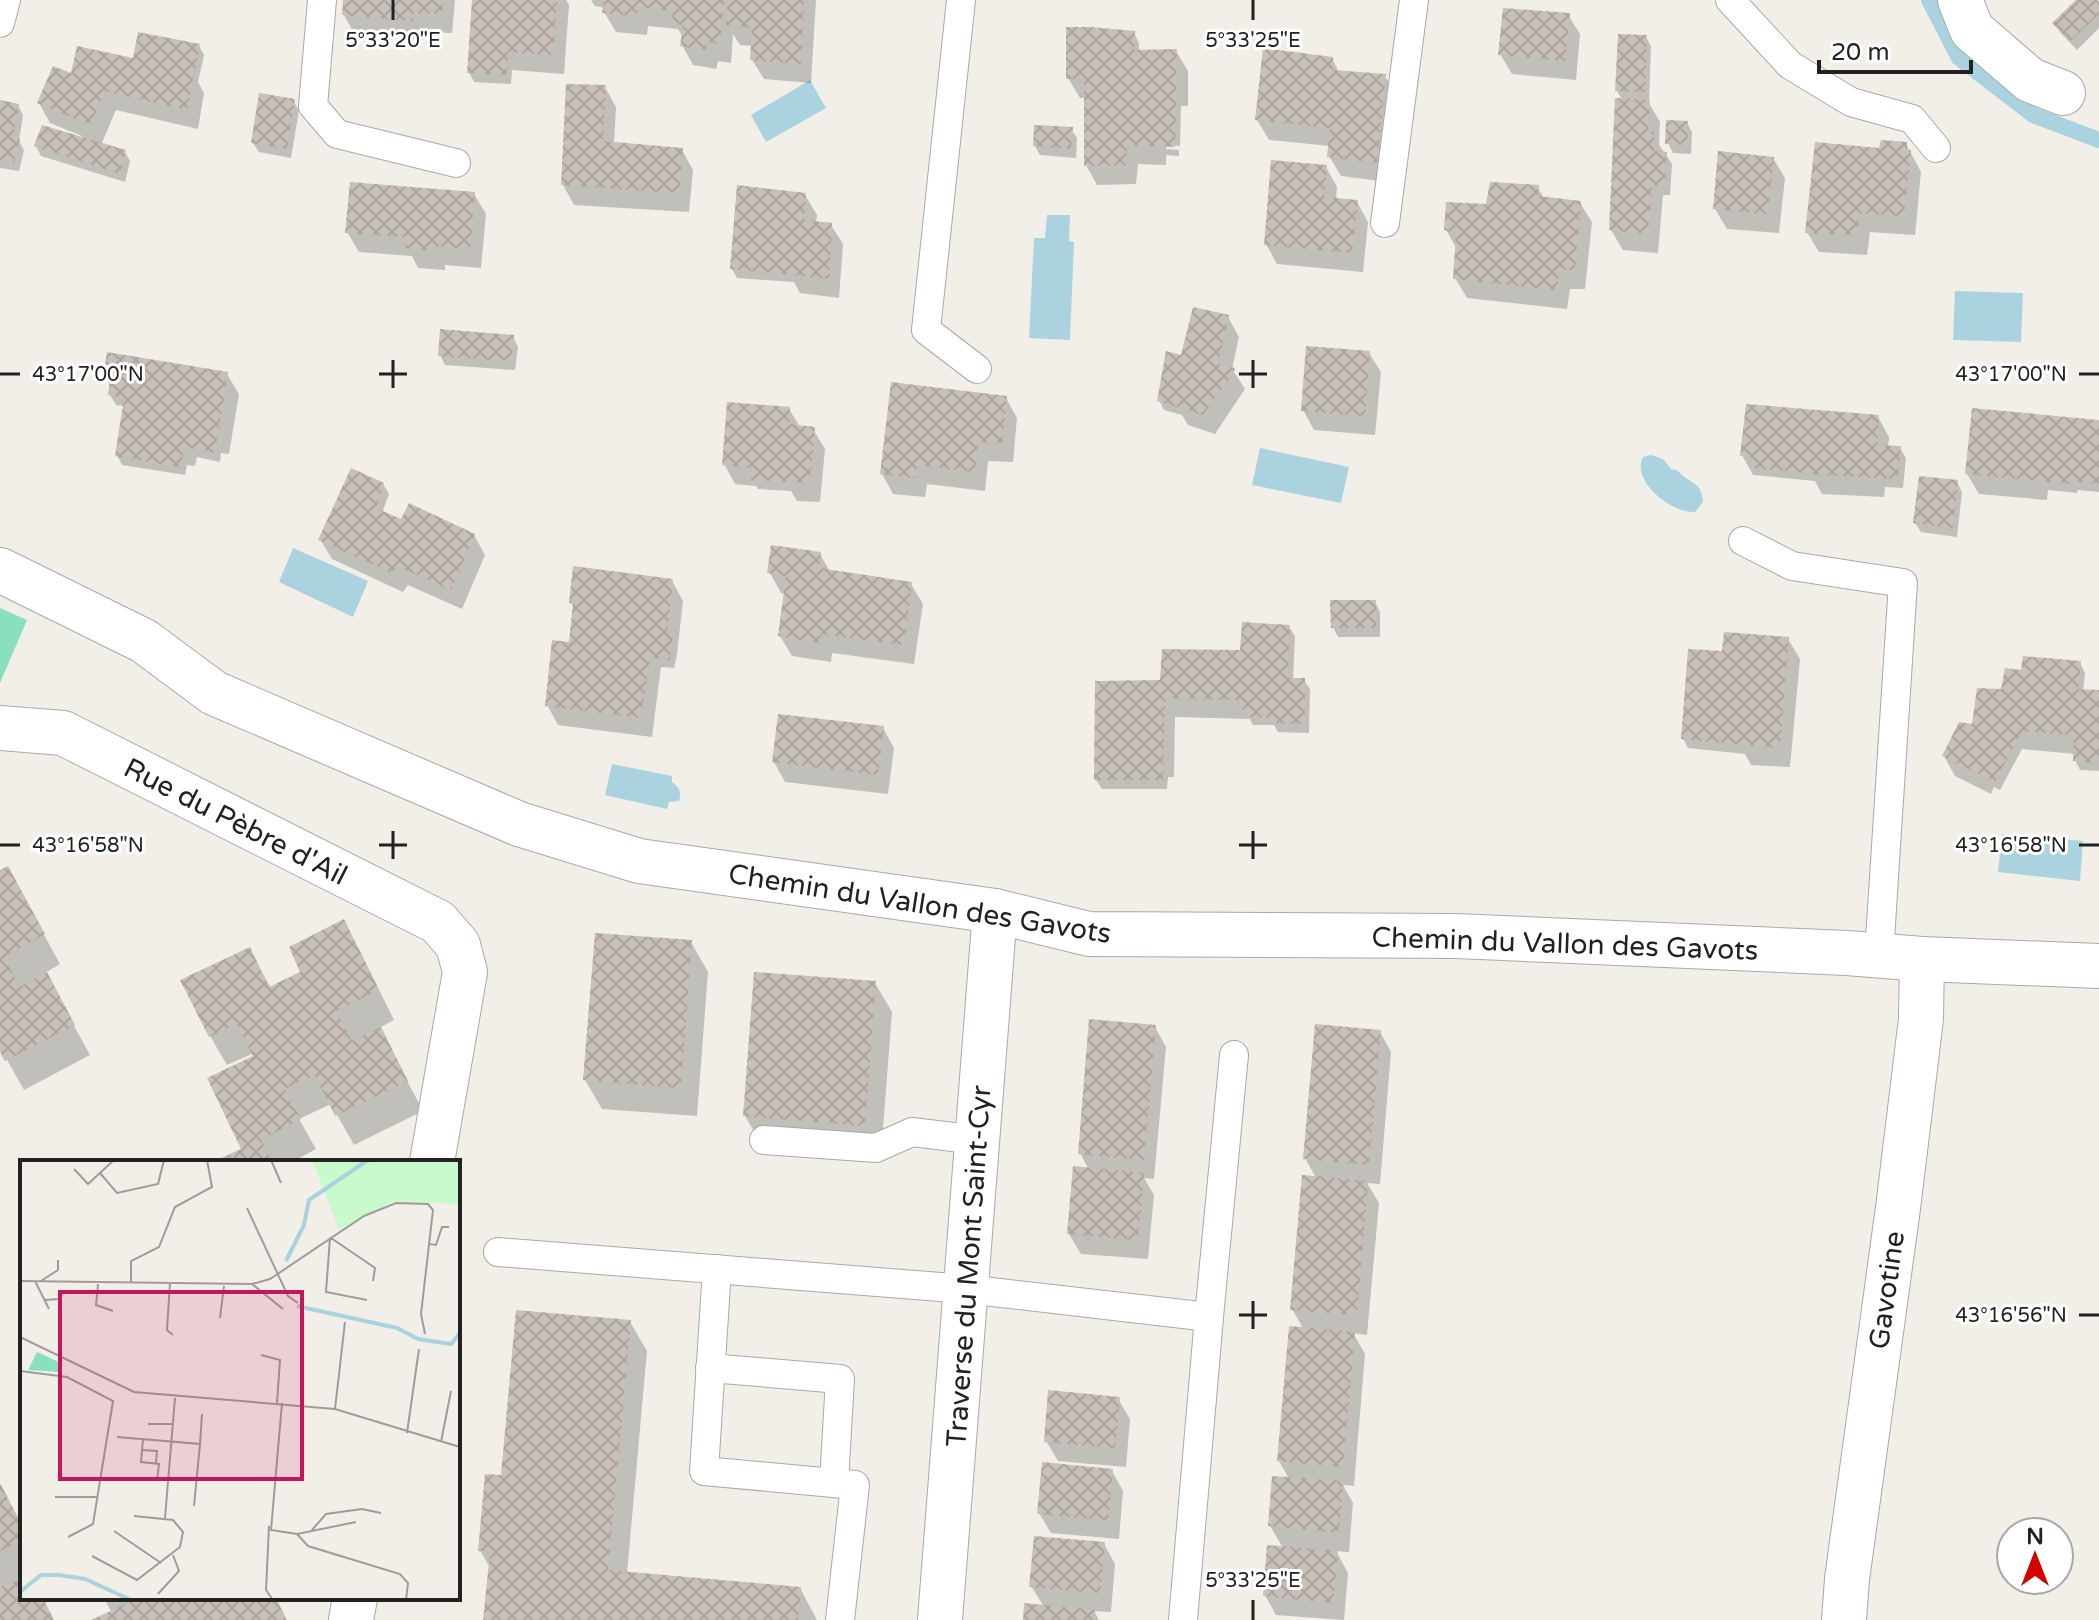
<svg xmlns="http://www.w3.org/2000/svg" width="2099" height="1620" font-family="'Varela Round',sans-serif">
  <defs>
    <pattern id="building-cross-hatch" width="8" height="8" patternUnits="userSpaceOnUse" patternTransform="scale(2)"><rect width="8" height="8" fill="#c7bfb8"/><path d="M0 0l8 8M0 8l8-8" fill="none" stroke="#aba49e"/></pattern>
  </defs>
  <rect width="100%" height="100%" fill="#f2efe9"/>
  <!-- pitch -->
  <path fill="#88e0be" d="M0,608L27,620L0,683Z"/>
  <!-- water -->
  <g fill="#aad3df">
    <path d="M810,80L826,108L766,142L751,115Z"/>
    <path d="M1047,215H1070L1069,241L1074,242L1070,340L1029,338L1034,238H1045Z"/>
    <path d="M1955,291L2023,293L2021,342L1953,340Z"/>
    <path d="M1260,448L1349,467L1341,503L1252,485Z"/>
    <path d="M1651,455L1663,459L1671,469L1677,470C1690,485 1701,480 1703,502L1695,512C1673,514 1630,481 1643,457Z"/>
    <path d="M293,548L368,581L353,617L279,582Z"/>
    <path d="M612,764L672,776V782C679,787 682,792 679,801L669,802L667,809L605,795Z"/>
    <path d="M2002,834L2083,841L2080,881L1998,872Z"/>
  </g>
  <!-- shadow -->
  <g fill="#0003">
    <path d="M345,0H455L452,33L424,32L423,40L355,35L344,15Z"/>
    <path d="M474,0H566L569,5L564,74L512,70L511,84L474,82L469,72Z"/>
    <path d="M591,0H816L811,83L764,79L752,60L753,46L740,45L733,34L731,63L718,61L716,69L693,65L682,45L683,37L678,29L648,26L647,35L616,32L604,12L605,8L595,6Z"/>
    <path d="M2079,0H2094L2099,5V28L2077,50L2060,32L2054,23Z"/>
    <path d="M1568,15L1580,34L1576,80L1512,74L1500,54Z"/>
    <path d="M1134,33L1139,43V52L1176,51L1188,71V106H1181L1180,146L1166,144V149L1179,150V156L1166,155V165L1138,164L1136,184L1097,185L1086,165V98H1080L1068,78Z"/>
    <path d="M1646,37L1651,46L1649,103L1660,122L1659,145L1672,164L1670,195H1663L1658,253L1623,250L1611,230L1623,101L1617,91Z"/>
    <path d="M199,46L204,55L198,82L204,93L198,129L116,110L101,145L125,152L130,161L125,182L41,156L36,146L82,139V136L50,123L39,103L72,75Z"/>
    <path d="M1332,59L1337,68V73L1385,76L1396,96L1388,182L1341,176L1329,156L1330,146L1269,140L1257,120Z"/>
    <path d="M605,87L616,107L614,144L682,150L693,170L689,212L574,205L563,185Z"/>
    <path d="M293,101L299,110L291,158L259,152L253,143Z"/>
    <path d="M0,102L18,106L23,115L19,141L24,150L19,171L0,168Z"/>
    <path d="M1687,123L1692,132L1691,154L1673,153L1668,143Z"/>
    <path d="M1071,129L1077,138L1076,158L1040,155L1035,146Z"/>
    <path d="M1906,144L1921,172L1915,235L1870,232L1867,255L1819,252L1807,232L1881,149Z"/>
    <path d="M1773,158L1785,178L1779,233L1727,229L1715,209Z"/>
    <path d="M1326,167L1337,187L1336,200L1357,202L1368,222L1363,272L1277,264L1266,244Z"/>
    <path d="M1537,187L1544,198L1580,203L1592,222L1585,289H1570L1567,309L1467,298L1455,278L1457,249L1446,230L1488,206Z"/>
    <path d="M474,194L486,214L481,268L445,265V270L418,268L412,256L359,252L347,232Z"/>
    <path d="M805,195L817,215L816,223L831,225L843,244L839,298L800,293L794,282L737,278L732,269Z"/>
    <path d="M1228,317L1239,337L1232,369L1245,389L1215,434L1188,425L1182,415L1164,410L1159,400L1182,357Z"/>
    <path d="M513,337L518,347L515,370L445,365L440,355Z"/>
    <path d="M1369,353L1381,372L1375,435L1314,430L1303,410Z"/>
    <path d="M227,374L239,394L229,454L221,453L220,462L197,457L195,466L187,465L185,475L122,465L117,455L125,406L116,405L110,395L111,388L105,377Z"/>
    <path d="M1006,398L1017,418L1013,462L988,461L985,491L927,484L925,497L893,494L882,474Z"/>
    <path d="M789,409L800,427L813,429L825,449L820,502L797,501L791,491L758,489L756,486L735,484L724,464Z"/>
    <path d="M1878,417L1889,437L1888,447L1900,448L1906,458L1903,488L1885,487L1884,497L1822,494L1815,481L1753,475L1742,455Z"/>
    <path d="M2099,422V492L2078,490L2077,493L2048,490L2047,500L1979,494L1967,474Z"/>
    <path d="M1957,482L1962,492L1957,537L1921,532L1915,523Z"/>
    <path d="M383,484L389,494L382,513L402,522L474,535L485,555L462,609L408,585L403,592L332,559L320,539Z"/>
    <path d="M820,554L830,572L911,584L923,604L914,664L832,653L831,662L792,656L780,636L786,594L781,593L770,573Z"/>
    <path d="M672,581L683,601L677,654L674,668L661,667L652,737L558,725L547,705L571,644L575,609L571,603Z"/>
    <path d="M1375,602L1380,612V637H1338L1333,627Z"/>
    <path d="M1289,627L1295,636L1293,680H1304L1310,689L1309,733L1278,732L1274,725H1253L1250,719L1175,717L1174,777H1168L1167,789H1102L1096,780L1162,682L1239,652Z"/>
    <path d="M1788,639L1800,659L1790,767L1751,765L1745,754L1688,748L1683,738L1724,653Z"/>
    <path d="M2080,663L2085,673L2083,691L2099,692V771L2080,770L2075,760V754L2022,749L2000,790L1994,787L1991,794L1955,776L1944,756L1974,726L2020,672Z"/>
    <path d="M883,728L894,748L888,794L785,782L774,762Z"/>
    <path d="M0,872L24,898L60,964L45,973L90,1055L24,1090L2,1051L0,1052Z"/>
    <path d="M343,922L360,951L394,1020L379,1028L423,1111L354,1145L331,1104L299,1119L316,1149L292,1162H217L244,1150L255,1057L254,1053L227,1065L210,1036L249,950L271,988L303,973Z"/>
    <path d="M691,942L708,972L697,1116L602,1109L585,1080Z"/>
    <path d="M875,983L892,1012L881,1154L762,1145L745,1116Z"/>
    <path d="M1155,1027L1166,1047L1154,1179L1144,1178L1154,1195L1148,1259L1081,1254L1069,1234L1089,1170L1080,1153Z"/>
    <path d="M1380,1032L1391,1052L1380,1184L1367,1183L1379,1203L1367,1335L1353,1333L1365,1354L1354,1486L1343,1485L1353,1503L1349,1552L1336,1551L1348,1573L1344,1620L1276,1615L1265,1595L1283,1548L1270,1526L1289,1479L1279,1461L1304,1330L1292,1309L1316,1178L1305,1158Z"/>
    <path d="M630,1322L647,1351L627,1573L800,1588L817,1620H485L490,1568L480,1550L503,1477Z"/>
    <path d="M1118,1399L1130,1419L1126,1467L1058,1461L1046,1441Z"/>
    <path d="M1112,1471L1123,1491L1119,1539L1051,1533L1039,1513Z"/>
    <path d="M0,1486L22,1526V1598H42L54,1620H0Z"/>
    <path d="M1104,1544L1115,1564L1111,1612L1094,1611L1099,1620H1025L1044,1607L1031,1586Z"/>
    <path d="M104,1598H276L287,1620H96L112,1613Z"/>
  </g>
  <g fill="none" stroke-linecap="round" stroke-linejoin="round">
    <!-- stream -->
    <path stroke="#aad3df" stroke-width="16" d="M1929,0L1959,58L2033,115L2099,140"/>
  </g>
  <!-- building -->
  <g fill="url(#building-cross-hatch)">
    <path d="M343,0H443L442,13H413V21L342,15Z"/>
    <path d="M472,0H557L553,55L508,52L507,75L467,73Z"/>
    <path d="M604,0H724L720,44L707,42L706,50L680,46L683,25L672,23L673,11L638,7L636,16L602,13Z"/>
    <path d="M728,0H804L801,64L750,60L752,28L726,25Z"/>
    <path d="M2076,0H2097L2099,2V14L2070,41L2052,23Z"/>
    <path d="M1503,8L1570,13L1565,61L1498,55Z"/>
    <path d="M1066,27H1091L1135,31L1134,50L1177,49L1175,147L1127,145L1126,165L1084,166V79H1066Z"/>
    <path d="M138,32L200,44L187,110L105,91L90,125L37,103L53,66L71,73L77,46L133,58Z"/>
    <path d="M1618,34L1647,35L1645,92L1615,91Z"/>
    <path d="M1263,48L1333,57V70L1386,74L1377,163L1327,157L1330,128L1255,120Z"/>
    <path d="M566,84L606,85L603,141L683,148L679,193L561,185Z"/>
    <path d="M259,93L295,99L287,149L251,143Z"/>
    <path d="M1615,98L1650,100L1648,132H1654V151L1667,152L1665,186L1652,185L1648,234L1609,230Z"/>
    <path d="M0,100L19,104L13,136L20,139L14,163L0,160Z"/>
    <path d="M1666,120L1688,121L1687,145L1665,144Z"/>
    <path d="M42,125L126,150L120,174L34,146Z"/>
    <path d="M1034,125L1073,127L1071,149L1033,146Z"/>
    <path d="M1881,140L1907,142V150H1911L1904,216L1859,213L1857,235L1805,233L1815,142L1879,148Z"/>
    <path d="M1718,151L1774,157L1768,214L1713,209Z"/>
    <path d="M1271,160L1327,165L1324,197L1358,200L1352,253L1264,245Z"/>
    <path d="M350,182L475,192L470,249L435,246V251L405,248V237L345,233Z"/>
    <path d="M1490,182L1539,185L1538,196L1581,201L1575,270L1559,269L1557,290L1453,279L1456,233L1444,230L1446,202L1486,204Z"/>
    <path d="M737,185L806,193L804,220L832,223L829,279L787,274L730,269Z"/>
    <path d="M1193,307L1229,315L1218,364L1235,368L1234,372L1203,415L1157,401L1166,351L1181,355Z"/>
    <path d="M440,329L514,335L511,361L438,356Z"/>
    <path d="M1306,346L1370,351L1365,416L1301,411Z"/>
    <path d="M107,352L228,372L215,453L185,447L180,467L115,456L124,398L108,395L110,381L103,378Z"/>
    <path d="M891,382L1007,396L1002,443L978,442L975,472L917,465L915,478L880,474Z"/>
    <path d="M727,402L790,407L789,424L815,427L810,483L751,480L752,468L722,465Z"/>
    <path d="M1746,404L1879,415L1877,445L1901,446L1898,479L1808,474V473L1752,468V457L1740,456Z"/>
    <path d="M1972,408L2099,420V484L2073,481V484L1965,474Z"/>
    <path d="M351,468L384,483L376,508L401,519L409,503L475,534L451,590L397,566L392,573L318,540Z"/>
    <path d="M1919,476L1958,480L1953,528L1913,523Z"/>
    <path d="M771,545L821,552L819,568L912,582L904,645L821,634L820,643L778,636L786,576L767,573Z"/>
    <path d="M573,566L673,579L667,634H673L670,660L650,657L641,718L545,706L552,640L569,642L573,603H569Z"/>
    <path d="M1330,600H1376V628H1331Z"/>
    <path d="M1242,622L1290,625L1288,678H1305V724L1270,723L1269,717H1246L1239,700L1165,698L1163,780H1094L1095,681L1160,680L1162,649L1240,650Z"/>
    <path d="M1724,632L1789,637L1780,748L1681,739L1688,649L1722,651Z"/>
    <path d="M2023,656L2081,661L2078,689L2099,690V763L2073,761L2074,735L2022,731L1995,782L1942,756L1959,722L1972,724L1977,688L2001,689L2005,668L2021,670Z"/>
    <path d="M778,714L884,726L878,775L772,762Z"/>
    <path d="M8,866L45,934L4,957L20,987L47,972L75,1025L5,1061L0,1052V870Z"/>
    <path d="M344,919L379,990L336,1011L352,1041L381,1027L408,1081L335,1116L315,1075L284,1089L301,1119L261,1140L272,1162H212L241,1149L207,1078L253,1056L237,1024L209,1037L180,980L250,947L269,987L300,972L289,947Z"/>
    <path d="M595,933L692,940L681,1088L583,1080Z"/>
    <path d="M754,972L876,981L865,1126L743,1116Z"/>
    <path d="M1089,1019L1156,1025L1144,1160L1078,1154Z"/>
    <path d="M1315,1024L1381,1030L1369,1165L1303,1159Z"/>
    <path d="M1073,1166L1144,1173L1138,1240L1067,1234Z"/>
    <path d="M1302,1175L1368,1181L1357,1315L1290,1310Z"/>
    <path d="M516,1310L631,1320L608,1570L801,1587L798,1620H483L490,1552L478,1551L485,1474L501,1475Z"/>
    <path d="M1289,1326L1355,1332L1343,1467L1277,1461Z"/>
    <path d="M1048,1390L1120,1397L1115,1448L1044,1442Z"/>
    <path d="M1042,1462L1113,1469L1108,1520L1037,1514Z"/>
    <path d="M1272,1476L1343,1481L1339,1533L1268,1526Z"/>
    <path d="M0,1483L22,1525V1540L0,1551Z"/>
    <path d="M1034,1536L1105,1542L1100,1593L1029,1587Z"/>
    <path d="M1267,1545L1338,1551L1333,1603L1263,1596Z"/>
    <path d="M22,1578V1598H43L54,1620H0V1587Z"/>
    <path d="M133,1598H276L286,1620H91L134,1600Z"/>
    <path d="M1024,1603L1095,1610V1620H1023Z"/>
  </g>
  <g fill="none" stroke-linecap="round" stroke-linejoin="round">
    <defs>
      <g id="service">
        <path d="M322,0L313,106L337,134L456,163"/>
        <path d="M961,0L926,330L977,369"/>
        <path d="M1730,0L1790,65L1851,102L1912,119L1936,148"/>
        <path d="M0,23L6,0"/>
        <path d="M1385,223L1414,0"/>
        <path d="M1743,541L1792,566L1903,583L1879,955"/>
        <path d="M764,1140L876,1148L912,1132L978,1140"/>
        <path d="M498,1252L966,1289L1209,1317L1183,1620"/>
        <path d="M717,1269L704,1471L855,1485L840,1620"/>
        <path d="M1209,1317L1234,1055"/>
        <path d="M710,1368L840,1379L834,1482"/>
      </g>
      <g id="minor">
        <path d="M1960,0L1972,30L2030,80L2063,93"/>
        <path d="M0,570L144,641L214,693L519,824L639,861L995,911L1089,934L1456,936L1847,953L1922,959L2099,966"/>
        <path d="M0,728L63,733L438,922L458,945L465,972L432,1162"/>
        <path d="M351,1620L355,1598"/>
        <path d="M940,1620L995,911"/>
        <path d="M1844,1620L1847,1579L1898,1208L1921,1019L1922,959"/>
      </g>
    </defs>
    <!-- service casing -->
    <use href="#service" stroke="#a9a9a9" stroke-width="30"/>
    <!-- minor casing -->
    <use href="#minor" stroke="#a9a9a9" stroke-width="46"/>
    <!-- service -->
    <use href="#service" stroke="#fff" stroke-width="28"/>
    <!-- minor -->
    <use href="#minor" stroke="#fff" stroke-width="44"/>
  </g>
  <!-- ticks -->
  <path fill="none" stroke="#222" stroke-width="3" d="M393,0V20M1253,0V20M393,360V388M1253,360V388M0,374H20M379,374H407M1239,374H1267M2079,374H2099M393,831V859M1253,831V859M0,845H20M379,845H407M1239,845H1267M2079,845H2099M1253,1301V1329M1239,1315H1267M2079,1315H2099M1253,1600V1620"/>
  <g text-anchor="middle" stroke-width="6" stroke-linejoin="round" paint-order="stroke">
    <!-- street labels -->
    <g font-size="28" fill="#222" stroke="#fff">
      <text transform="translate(236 821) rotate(27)" y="10">Rue du Pèbre d'Ail</text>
      <text transform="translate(920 903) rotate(9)" y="10">Chemin du Vallon des Gavots</text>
      <text transform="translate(1565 943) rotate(2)" y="10">Chemin du Vallon des Gavots</text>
      <text transform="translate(968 1266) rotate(-86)" y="10">Traverse du Mont Saint-Cyr</text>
      <text transform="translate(1886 1290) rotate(-82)" y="10">Gavotine</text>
    </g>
  </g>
  <!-- overview -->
  <g transform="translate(20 1160)">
    <rect width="440" height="440" fill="#f2efe9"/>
    <path d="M292,0H440V44L374,41L319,69Z" fill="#c8facc"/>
    <path d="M17,192L43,204L40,212L8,210Z" fill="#88e0be"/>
    <path fill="none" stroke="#aad3df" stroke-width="4" d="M266,101L284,65L289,40L348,0M277,146L377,168L398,179L431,184L440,173M0,432L21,415H39L65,419L111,440"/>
    <path fill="none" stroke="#9f9d99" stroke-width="2" d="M251,0L261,23M54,9L68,24L94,0M80,13L97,33L138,24L144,0M227,48L268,136L278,143M310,78L306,132L347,140M311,78L355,108L353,121M409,84L416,85L422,67H429M0,121L232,124L250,119L344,56L376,43L408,44L413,50L401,154L405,174M15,121L29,149M21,121L38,110V100M111,122V101L139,87L155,47L192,27L187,0M150,123L147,170L153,175M78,124L76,145L93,151M232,124L263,149M24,140L39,139L41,130M200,158L204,126M0,177L114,232L315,249L440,287M241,195L260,200L257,243M0,211L47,217L93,241L73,364L48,377M262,243L251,370L277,374L288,386L380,414L388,423L386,440M315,249L325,162M128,264H153M387,273L399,189M97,277L180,284L174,346M123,279L121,302L139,304L137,321M421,282L431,231M180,284L182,254M122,290L137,291L136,303M35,337H77M145,358L155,238M249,366L246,430L253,440M292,370L306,354L342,349L361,353M94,371L141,403M277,374L336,362M72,396L117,420L160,387L163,372L153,360L114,356M138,434L159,411L153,395"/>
    <path fill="#c2185b" fill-opacity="0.15" stroke="#c2185b" stroke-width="4" d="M40,132H282V319H40Z"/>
    <rect width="440" height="440" fill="none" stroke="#222" stroke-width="4"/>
  </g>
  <g font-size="20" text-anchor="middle" fill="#222" stroke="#fff" stroke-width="6" stroke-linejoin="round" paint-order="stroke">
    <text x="393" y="47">5°33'20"E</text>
    <text x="1253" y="47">5°33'25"E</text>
    <text x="88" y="381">43°17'00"N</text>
    <text x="2011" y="381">43°17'00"N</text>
    <text x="88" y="852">43°16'58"N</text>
    <text x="2011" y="852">43°16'58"N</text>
    <text x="2011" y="1322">43°16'56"N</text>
    <text x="1253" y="1587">5°33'25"E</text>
  </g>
  <!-- north arrow -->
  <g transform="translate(2035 1556)"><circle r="38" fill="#ffffff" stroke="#a7a7a7" stroke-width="2"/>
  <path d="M0-6L14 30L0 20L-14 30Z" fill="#d40000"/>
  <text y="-12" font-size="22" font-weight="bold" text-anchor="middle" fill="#222222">N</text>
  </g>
  <!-- scale -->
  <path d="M1819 60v12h152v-12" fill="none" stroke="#222222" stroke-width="4"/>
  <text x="1831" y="60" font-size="24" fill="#222222" stroke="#ffffff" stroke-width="6" paint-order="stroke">20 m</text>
</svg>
